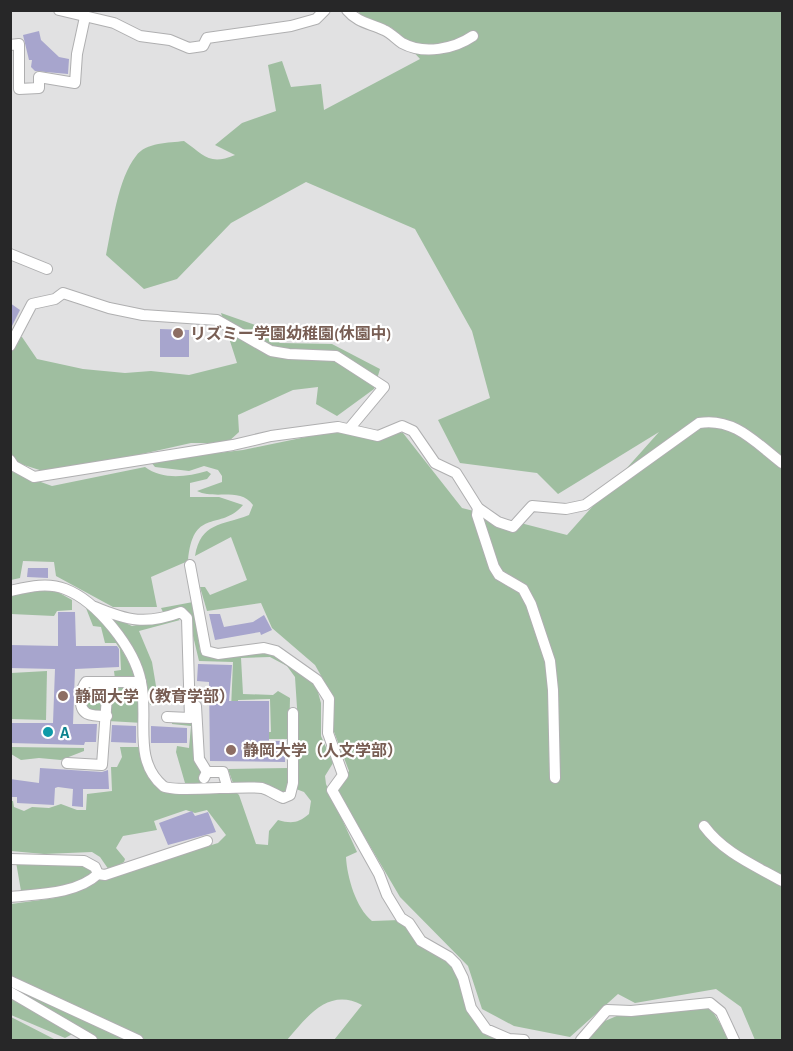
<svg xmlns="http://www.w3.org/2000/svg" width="793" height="1051" font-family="'Alegreya Sans','Noto Sans JP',sans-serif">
  <rect width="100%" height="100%" fill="#e1e1e2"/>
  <!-- green -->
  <g fill="#9fbea0">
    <path d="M358,11H782V1040H755L741,1007L716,989L635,1003L618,994L570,1037L514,1026L482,1009L468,966L400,897L337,790L349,771L331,724L333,697L315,665L272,628L261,603L207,611L200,587H205L210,595L247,580L231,537L195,556C201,522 221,526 249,515L253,505C240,487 214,500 197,491L222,482V476L218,470L204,466L189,471L155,467L150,461L243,450L330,432L403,433L462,508L567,535L659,432L558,494L537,473L460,463L438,420L490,398L472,331L415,229L306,182L231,223L177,279L144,289L106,255C112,227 118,178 136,156C146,142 169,143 184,141C204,155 209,166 235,155L215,145L242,123L276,111L268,65L282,61L291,87L321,84L324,110L420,59L392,28L361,15Z"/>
    <path d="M221,313L261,327L280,343L332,344L380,369L374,389L337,416L316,404L318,387L293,390L238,415L239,432L227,443H191L124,458L46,472L11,461L10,335L22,337L37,359L83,369L125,373L151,371L189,375L237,363Z"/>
    <path d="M145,467C162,480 187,477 207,471L211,474L207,479L190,483V497H219L243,505C220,532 193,506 188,561L151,577L157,607H113L56,576L54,562L23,561L20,578L11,580L10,471L52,486Z"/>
    <path d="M26,590L56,591L72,600V610L57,611L54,616L11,614L10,593Z"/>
    <path d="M193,602L200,651L208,657L262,652L277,655L316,685L321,703V736L333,763L325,776L326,784L357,852L346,857C347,877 356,908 372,921L400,920L454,966L468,1010L503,1040H334L362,1005C328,987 306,1018 287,1040H145L11,977V904L55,898L99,876L202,848L218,843L226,835L207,810L195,813L186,810L154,821L157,830L123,836L116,848L125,859L124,862L109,870L100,857L92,852L44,854L11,851V801H13L14,807L24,811L32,807L49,808L61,804L77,810H86L87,794L112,791L111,767H117L122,757L120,747H140L147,775L162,789L234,790L239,795L256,844L268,845L269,831L278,820C292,824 298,823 309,814L311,801L304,792L296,789L285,794L233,783L228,769L289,768L298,723L295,677L287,666L270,657L241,658L243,694L273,695L278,691L290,698L289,739H252L238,733L271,732L270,699L238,700V710L231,709L233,662L199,661L189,619L164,614L161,608Z"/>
    <path d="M86,608C111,628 123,649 136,678L115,679L114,671L121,670L120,649L116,643H105L101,627L93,626Z"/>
    <path d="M110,616L132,626L175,617L180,620L139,631L152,662L159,704L150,705C145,661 135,650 110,616Z"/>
    <path d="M47,671L46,720L11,719V673Z"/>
    <path d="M109,684H139L143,723L108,721Z"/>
    <path d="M94,685L102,692V708L98,712L86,710V689Z"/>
    <path d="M193,695L204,775L200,784L178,787L173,784L185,783L176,752L177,746L189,748L191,726L172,724V719H184Z"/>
    <path d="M11,747L84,748V751L61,760L39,758L21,760L11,754Z"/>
    <path d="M71,860L94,871C78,891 44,889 21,891L16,862Z"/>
    <path d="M11,985L130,1040H98L80,1030L65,1038L11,1015Z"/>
    <path d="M710,1007L730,1040H587L605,1021L619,1015Z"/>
    <path d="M11,1017L56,1040H11Z"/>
  </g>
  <!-- building -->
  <g fill="#a7a5cd">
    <path d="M39,31L41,40L59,57L69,59L68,74L35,71L31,67L32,60H29L23,35Z"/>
    <path d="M10,303L20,310L12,326L10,325Z"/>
    <path d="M160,329L189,330V357H160Z"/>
    <path d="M28,568H48V578L27,577Z"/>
    <path d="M58,612H75L76,646H117L119,649V667L75,669L73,724H97L96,742H85L84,745L10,743V723H53L55,669L10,668V645L58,646Z"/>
    <path d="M209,614H220L224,627L253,622L264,615L272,630L261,635L260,632L215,640Z"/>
    <path d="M198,664L232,665L229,701H269V741H285V762L210,761L209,682L197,681Z"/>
    <path d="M112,725L136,726V743L111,742Z"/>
    <path d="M151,726L187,728V743H151Z"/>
    <path d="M40,768L102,772L108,770L109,789H83V807L72,806L73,789L58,787L55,788L54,805L17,803V797H10V779L39,783Z"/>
    <path d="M192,811L195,816L208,812L216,832L168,845L159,823Z"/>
  </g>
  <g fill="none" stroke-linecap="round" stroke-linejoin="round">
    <defs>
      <g id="minor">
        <path d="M59,10L114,23L140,36L170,40L189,48L203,46L207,38L291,26L316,19L325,10"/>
        <path d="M347,10C358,23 369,23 384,30C391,33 396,39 402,43C424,55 454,49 473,36"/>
        <path d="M10,45L19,44V89L39,88V77L75,83L77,54L85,17"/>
        <path d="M10,254L47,269"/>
        <path d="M10,346L32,304L55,299L63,293L109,308L143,315L217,320L271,351L289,354L336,356L384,387L349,429"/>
        <path d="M10,460L14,466L34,477L233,445L271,436L338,427L378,436L402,426L413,431L435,463L456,473L478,508L498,522L513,527L532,506L566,509L585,505L699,423C734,417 756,443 782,463"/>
        <path d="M478,508L477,515L494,567L499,575L523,589L531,604L550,661L553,690L555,778"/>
        <path d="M190,565L206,651L218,654L264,648L276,651L317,680L329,699L328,733L343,775L332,790L379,874L387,895L401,918L409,923L421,941L449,957L456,964L463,978L471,1008L486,1029L509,1039L524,1040"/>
        <path d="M10,591C28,587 47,582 65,589C97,601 135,649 141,682C149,717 132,760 163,786C172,793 243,785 262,788C269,790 276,795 283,798L290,795L293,783V713"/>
        <path d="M95,607C128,621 146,625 181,612L187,618L190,718L167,717"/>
        <path d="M196,706L199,759L207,772"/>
        <path d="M107,716C90,716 79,716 81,696C82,690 82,687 86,682H108"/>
        <path d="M67,763L102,765L108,682H141"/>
        <path d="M204,778L207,772H223L227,786"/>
        <path d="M704,826C724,853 754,865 782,881"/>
        <path d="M10,859L84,861L95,867L98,874C77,894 38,894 10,897"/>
        <path d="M98,874L105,875L207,841"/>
        <path d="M10,981L138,1040"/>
        <path d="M10,992L92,1040"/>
        <path d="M581,1040L607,1010L631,1011L710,1003L721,1012L734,1040"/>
      </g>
    </defs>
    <!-- minor casing -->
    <use href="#minor" stroke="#afafb0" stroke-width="12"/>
    <!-- minor -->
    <use href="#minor" stroke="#fff" stroke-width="10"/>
  </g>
  <!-- markers -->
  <g fill="#8d6e63" stroke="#fff" stroke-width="2">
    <circle cx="178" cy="333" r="6"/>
    <circle cx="63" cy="696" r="6"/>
    <circle cx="231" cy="750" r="6"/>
  </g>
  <circle fill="#0f9aa8" stroke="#fff" stroke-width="2" cx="48" cy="732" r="6"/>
  <g text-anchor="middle" stroke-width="4.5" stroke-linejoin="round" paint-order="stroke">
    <!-- education labels -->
    <g font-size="16" font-weight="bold" fill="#785e54" stroke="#fff" text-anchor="start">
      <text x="190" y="339">リズミー学園幼稚園(休園中)</text>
      <text x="75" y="702">静岡大学（教育学部）</text>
      <text x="243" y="756">静岡大学（人文学部）</text>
    </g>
    <!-- culture labels -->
    <g font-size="16" font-weight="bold" fill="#0d838f" stroke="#fff" text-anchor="start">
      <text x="60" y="738">A</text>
    </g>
  </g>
  <!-- border -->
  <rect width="793" height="1051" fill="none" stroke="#272728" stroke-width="24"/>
</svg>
